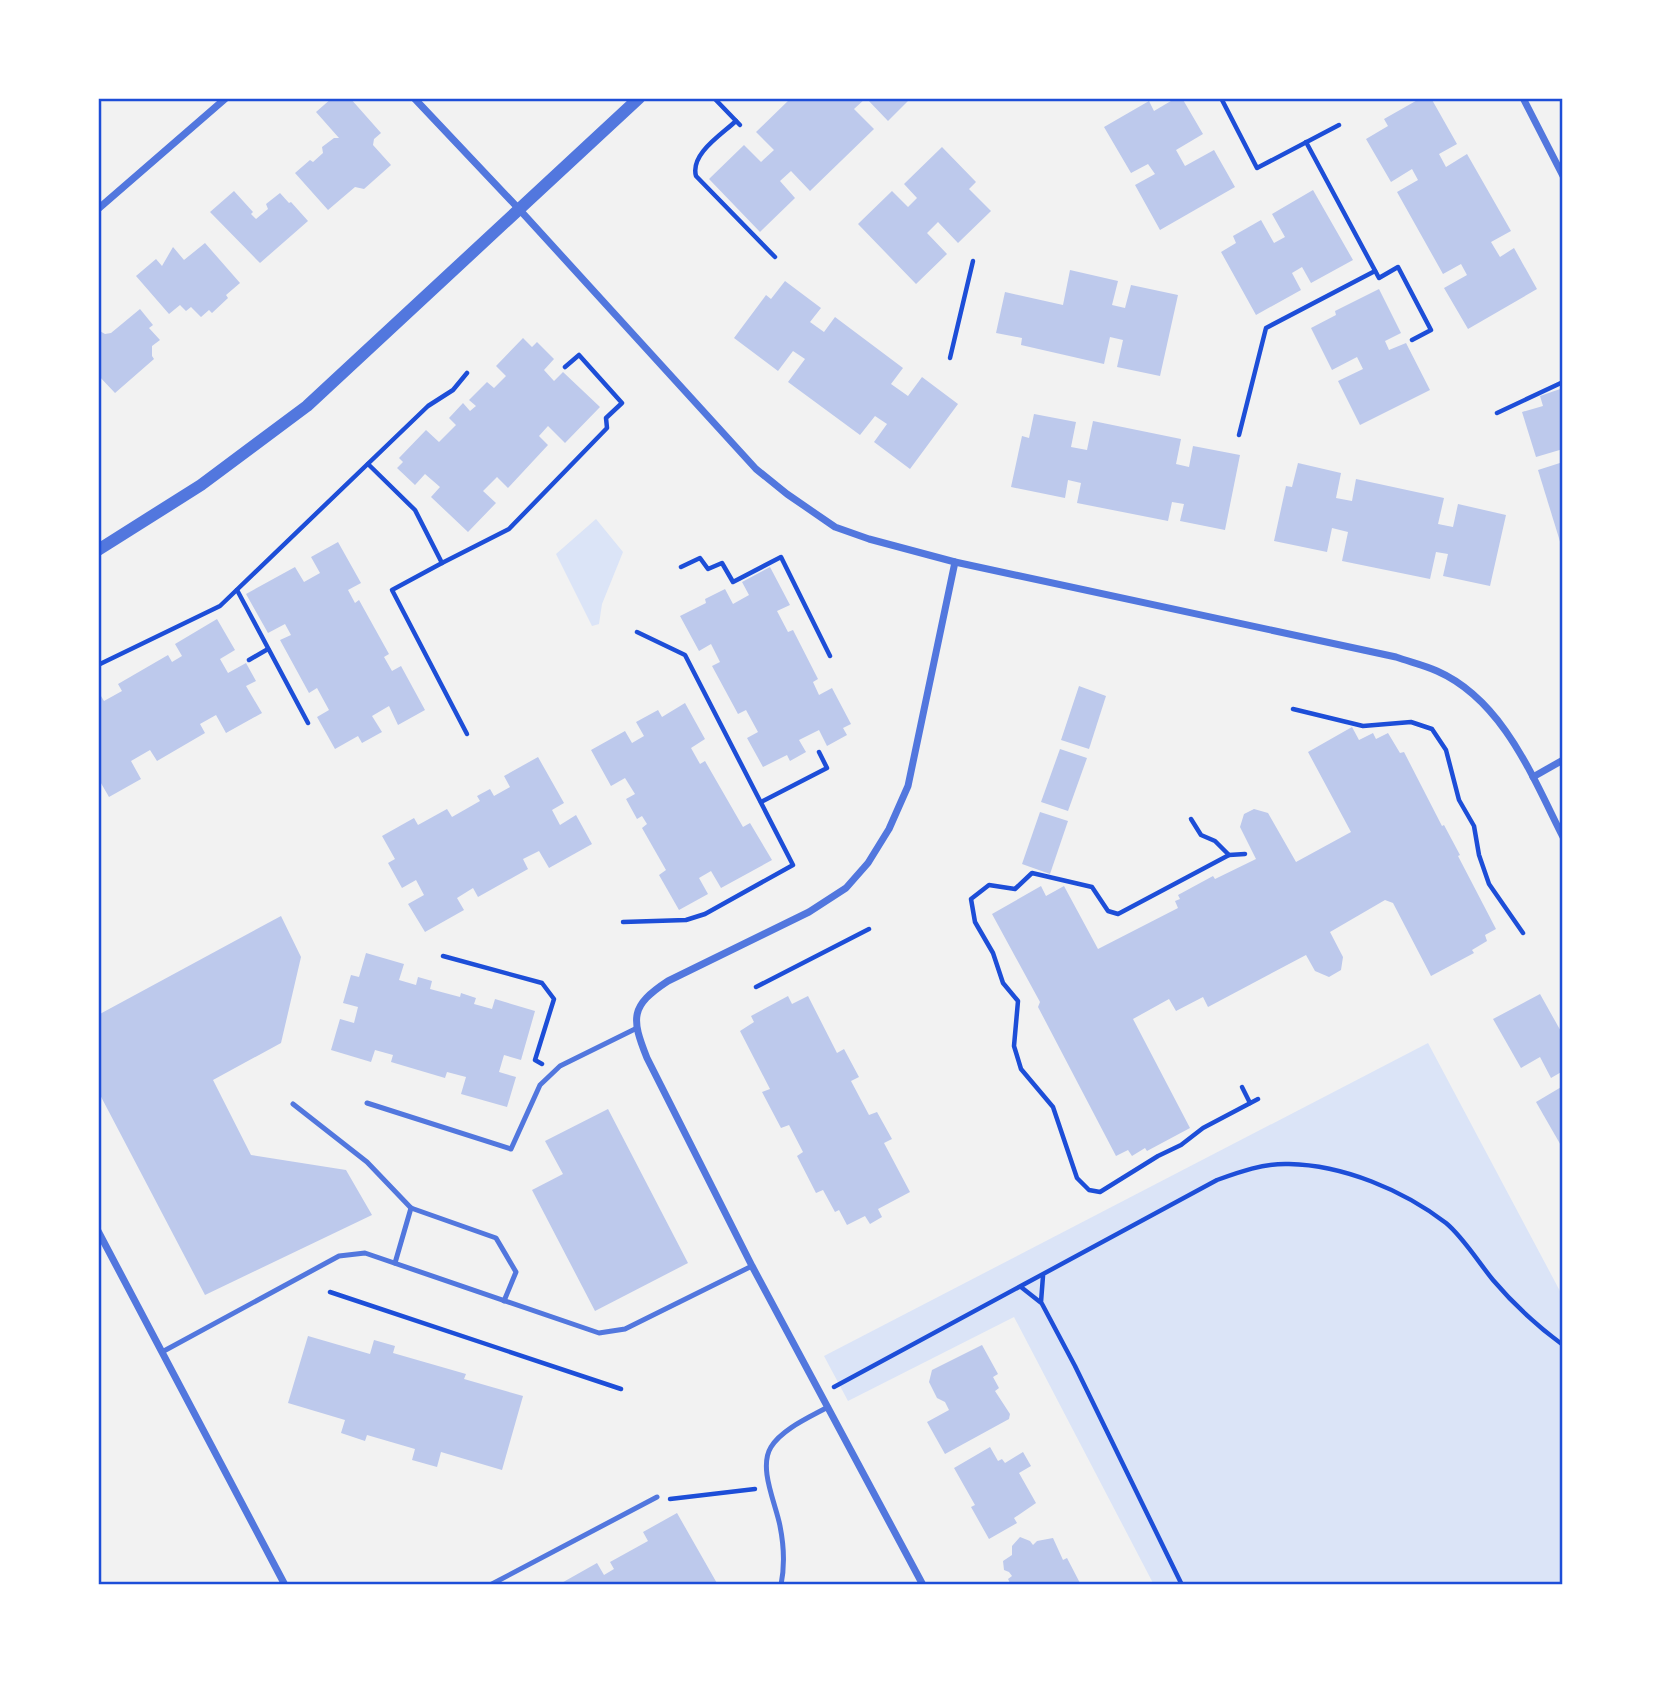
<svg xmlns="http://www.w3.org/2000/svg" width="1661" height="1683" font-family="'DM Sans',sans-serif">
  <rect width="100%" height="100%" fill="#f2f2f2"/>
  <!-- green -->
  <g fill="#dbe4f7">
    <path d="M596,519L623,552L602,604L599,624L592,626L556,554Z"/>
    <path d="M1428,1043L1561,1293L1563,1292V1585H1154L1014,1317L848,1401L824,1356Z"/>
  </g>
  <!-- building -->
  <g fill="#bdc9ec">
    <path d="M332,98H350L381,133L374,139L373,145L391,165L364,189L355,187L328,210L295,173L310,160L313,162L323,153L322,147L334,138H339L316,112Z"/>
    <path d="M791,98H911L888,121L866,98L854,109L874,129L810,191L791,171L780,181L795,198L760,232L709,179L744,145L761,162L774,150L756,132Z"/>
    <path d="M1176,98H1182L1203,134L1176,150L1185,166L1214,150L1235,187L1160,230L1135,185L1155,174L1148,164L1131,173L1104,127L1149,101L1154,111Z"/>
    <path d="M1421,98H1431L1457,144L1439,154L1446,167L1467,154L1511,231L1491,242L1500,257L1514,248L1537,289L1468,329L1444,288L1467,275L1461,264L1443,274L1397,192L1418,180L1412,169L1391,182L1366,139L1388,126L1384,119Z"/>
    <path d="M942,147L976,182L969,189L991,211L958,243L938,222L927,233L947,254L916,284L858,224L892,191L908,207L917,198L904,184Z"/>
    <path d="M1313,190L1353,260L1311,283L1302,267L1292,273L1301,290L1256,315L1221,252L1236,243L1233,236L1261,220L1274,243L1285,237L1272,214Z"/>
    <path d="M234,191L253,212L251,214L256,219L268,209L266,204L280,193L289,203L291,202L308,221L260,263L210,212Z"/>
    <path d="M205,243L240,283L226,295L228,298L212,313L209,310L201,317L191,307L186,311L180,305L169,314L136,276L156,259L162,266L173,247L184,260Z"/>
    <path d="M1070,270L1118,281L1112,305L1125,308L1131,285L1178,295L1160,376L1117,367L1123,340L1110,337L1104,364L1021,345L1022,338L996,333L1005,292L1063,305Z"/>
    <path d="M785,281L821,308L810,322L824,332L835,317L903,368L891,384L908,396L922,377L958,404L910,469L874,442L887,424L875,416L860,435L788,382L805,359L793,351L778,371L734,338L766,295L771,299Z"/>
    <path d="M1379,289L1401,333L1385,341L1389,350L1406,343L1430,390L1360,425L1338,381L1363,369L1357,357L1332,370L1311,328L1336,315L1335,311Z"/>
    <path d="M140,309L153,325L149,328L160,340L152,346V356L154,359L115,393L98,375V330L105,334L111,333Z"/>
    <path d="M523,338L532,347L537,342L554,359L544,370L554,381L563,372L600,407L565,443L548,426L539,436L548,445L508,488L497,477L483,491L496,503L468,532L431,497L440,487L425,474L415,485L397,468L403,462L399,458L426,430L439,442L456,425L449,418L463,403L470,411L476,406L469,400L487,382L494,388L506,376L496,366Z"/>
    <path d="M1563,388V449L1536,457L1522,412L1543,406L1540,396Z"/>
    <path d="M1034,414L1076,422L1071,447L1087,450L1093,421L1181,439L1176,464L1189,467L1193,446L1240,455L1225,530L1180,521L1184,504L1172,502L1168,521L1077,503L1081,483L1068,480L1065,498L1011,487L1022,436L1029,438Z"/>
    <path d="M1563,462V548H1562L1538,470Z"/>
    <path d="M1298,463L1341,473L1336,498L1352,501L1356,479L1444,498L1438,524L1453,527L1458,504L1506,515L1490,586L1443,576L1448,554L1436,552L1430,579L1342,561L1348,532L1332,528L1327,552L1274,541L1286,486L1292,487Z"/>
    <path d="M338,542L361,583L348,590L355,603L359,600L389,654L384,657L392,671L401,666L425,710L398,725L389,706L372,716L382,732L362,743L358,736L335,749L317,717L329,710L317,688L309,693L280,640L291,635L285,624L268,633L246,594L295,567L304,582L320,573L311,557Z"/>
    <path d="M770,567L790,605L777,611L788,632L793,630L818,679L813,682L819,695L832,688L851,724L843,728L847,735L827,746L819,730L799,740L806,752L790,761L787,755L763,767L747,738L758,732L746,710L738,714L712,666L720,662L711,644L699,651L680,616L706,603L705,599L725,589L733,604L749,595L742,582Z"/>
    <path d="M217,619L235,650L220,659L228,673L246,663L256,681L246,686L262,713L226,733L216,715L200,724L205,733L157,761L150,750L131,761L141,779L109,797L98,778V691L104,701L122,691L118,684L168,655L172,662L182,656L175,644Z"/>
    <path d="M1079,686L1106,696L1089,749L1061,740Z"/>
    <path d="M685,703L705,739L691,748L700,764L705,761L743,827L750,823L772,860L721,888L711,871L699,878L708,894L679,910L659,875L666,870L642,828L647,824L642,816L637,819L626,799L635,794L625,778L611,786L591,750L625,731L632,743L644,736L636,722L658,710L662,717Z"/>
    <path d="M1352,727L1359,740L1373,733L1376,739L1388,733L1400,753L1404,752L1442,826L1444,825L1460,855L1458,856L1496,929L1485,935L1487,941L1472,950L1474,953L1431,976L1393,903L1385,900L1330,932L1343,957L1341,970L1329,977L1315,971L1306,955L1208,1007L1203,997L1176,1011L1169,999L1133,1019L1190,1128L1147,1151L1145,1148L1132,1156L1128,1150L1116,1156L1038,1007L1040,1002L992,914L1041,886L1046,896L1064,886L1098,949L1178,908L1175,901L1180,899L1178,895L1213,876L1215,879L1256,859L1240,827L1244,814L1254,809L1268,813L1296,862L1351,832L1308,752Z"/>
    <path d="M1060,749L1087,758L1068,811L1041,802Z"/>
    <path d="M538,757L564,803L552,810L560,825L576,815L592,844L549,868L539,851L523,859L528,869L478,897L473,888L457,898L464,910L425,932L408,904L424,895L416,880L402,888L388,863L395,859L382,836L414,818L418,825L447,809L452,817L480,801L477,796L490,789L494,796L510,787L504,776Z"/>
    <path d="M1040,812L1068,821L1050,874L1022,864Z"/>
    <path d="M281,916L301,957L281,1043L213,1080L251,1155L346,1170L372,1215L205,1295L98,1091V1015Z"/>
    <path d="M366,953L404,964L399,980L416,985L418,977L432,981L430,989L460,997L461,993L476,998L474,1004L492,1009L495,999L535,1011L521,1060L504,1055L499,1072L516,1077L507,1107L461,1094L466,1077L447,1072L445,1078L391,1062L393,1055L375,1050L371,1062L331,1050L340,1019L354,1023L358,1007L343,1003L351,975L359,977Z"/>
    <path d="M1540,994L1563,1035V1071L1551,1078L1540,1057L1521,1068L1493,1019Z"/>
    <path d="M788,996L792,1004L808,996L837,1053L844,1049L859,1077L851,1081L869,1115L877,1112L892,1139L884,1143L910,1192L878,1209L882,1217L870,1224L865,1216L847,1225L839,1210L835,1212L823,1190L816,1193L797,1156L803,1152L789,1125L781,1128L762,1092L770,1089L740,1031L754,1022L751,1016Z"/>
    <path d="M1563,1086V1149L1536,1102Z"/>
    <path d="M608,1109L688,1263L595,1311L532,1190L563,1174L545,1141Z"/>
    <path d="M308,1336L370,1354L374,1340L395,1346L393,1353L466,1374L464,1379L523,1396L502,1470L441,1452L437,1467L412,1460L415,1449L367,1435L365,1441L341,1433L345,1420L288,1403Z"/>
    <path d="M982,1345L998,1374L993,1377L999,1388L995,1391L1010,1414L1009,1419L945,1454L927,1422L949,1410L945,1402L937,1398L929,1382L932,1370Z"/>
    <path d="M990,1447L998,1461L1002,1459L1005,1463L1023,1452L1031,1466L1019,1473L1036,1503L1014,1518L1017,1523L989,1539L971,1507L975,1505L954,1468Z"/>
    <path d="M677,1513L718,1585H558L597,1563L604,1575L614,1569L610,1562L648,1541L643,1532Z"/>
    <path d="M1020,1537L1030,1541L1033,1545L1037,1541L1053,1538L1063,1560L1067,1558L1081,1585H1011L1008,1579L1012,1576L1009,1572L1004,1570L1003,1561L1012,1555V1546Z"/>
  </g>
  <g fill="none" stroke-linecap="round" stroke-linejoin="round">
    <!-- path -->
    <g stroke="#1d4ed8" stroke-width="4.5">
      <path d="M714,98L740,125"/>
      <path d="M1221,98L1257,168L1339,125"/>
      <path d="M736,121C721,135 690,154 696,176L775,257"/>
      <path d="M1306,142L1379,278L1398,267L1431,330L1412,340"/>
      <path d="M950,358L973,261"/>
      <path d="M1497,413L1563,382"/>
      <path d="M1239,435L1266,328L1375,271"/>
      <path d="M368,464L415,510L442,563L509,529L607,428L606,418L622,403L579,355L565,367"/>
      <path d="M442,563L392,590L467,734"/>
      <path d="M681,567L700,558L708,569L722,563L733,582L781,557L830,656"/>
      <path d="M237,590L308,723"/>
      <path d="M249,660L268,649"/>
      <path d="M98,665L220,606L428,406L453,390L467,373"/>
      <path d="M1293,709L1363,726L1411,722L1432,729L1446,750L1459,800L1474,826L1479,855L1489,884L1523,933"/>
      <path d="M761,802L827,768L819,752"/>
      <path d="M1191,819L1201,835L1215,841L1229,855"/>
      <path d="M1245,854L1229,855L1118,914L1108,911L1092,887L1032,873L1015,889L989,885L971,899L975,922L993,953L1003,983L1018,1001L1014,1046L1021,1069L1053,1107L1077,1178L1089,1190L1100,1192L1158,1156L1181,1145L1203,1128L1258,1099"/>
      <path d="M623,922L686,920L705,914L793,865L685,655L637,632"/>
      <path d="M443,956L542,983L554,999L535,1060L542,1064"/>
      <path d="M756,987L869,929"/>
      <path d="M1242,1087L1250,1103"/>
      <path d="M1043,1276L1041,1302L1075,1366L1182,1585"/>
      <path d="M1021,1287L1040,1302"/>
      <path d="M330,1292L621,1389"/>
      <path d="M834,1387L1217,1180C1239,1172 1264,1163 1289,1164C1343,1165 1403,1190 1446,1223C1463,1237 1479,1263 1493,1280C1515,1306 1536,1325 1563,1345"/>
      <path d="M670,1499L755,1489"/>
    </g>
    <!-- service -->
    <g stroke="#5277de" stroke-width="5">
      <path d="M367,1103L511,1149L540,1085L560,1066L635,1029"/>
      <path d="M293,1104L367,1162L411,1208L496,1238L516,1272L504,1301"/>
      <path d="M395,1263L411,1208"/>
      <path d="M162,1352L339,1256L365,1253L599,1333L625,1329L752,1266"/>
      <path d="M490,1585L657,1497"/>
      <path d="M781,1585C785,1565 784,1546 780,1526C776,1504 758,1468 771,1447C782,1429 810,1417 828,1407"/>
    </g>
    <!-- minor -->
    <g stroke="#5277de" stroke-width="7">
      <path d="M414,98L518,208L756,469L787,494L835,527L869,539L955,562L1396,657C1410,662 1424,665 1437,671C1503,700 1533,778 1563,837"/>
      <path d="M1523,98L1563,176"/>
      <path d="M98,209L226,98"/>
      <path d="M1533,777L1563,760"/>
      <path d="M98,1231L285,1585"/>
      <path d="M923,1585L752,1266L647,1058C631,1018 630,1006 668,981L809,912L846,888L868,863L889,829L908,786L955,562"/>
    </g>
    <!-- tertiary -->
    <path stroke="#5277de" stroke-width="12" d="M98,550L201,485L307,406L639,98"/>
  </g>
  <!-- border -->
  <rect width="1661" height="1683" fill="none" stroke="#ffffff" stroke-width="200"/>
  <rect x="100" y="100" width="1461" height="1483" fill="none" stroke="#1d4ed8" stroke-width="2.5"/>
</svg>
